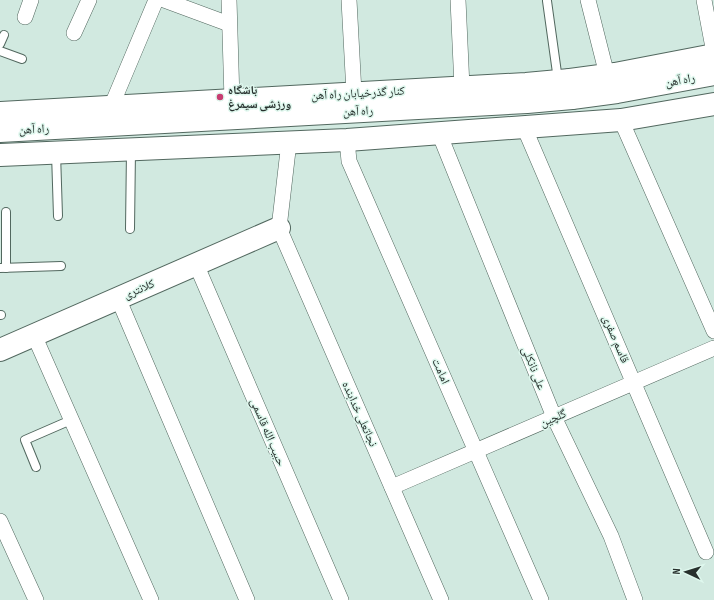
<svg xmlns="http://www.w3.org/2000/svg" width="714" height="600" font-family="'Sofia Sans Condensed','Noto Naskh Arabic',sans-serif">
  <rect width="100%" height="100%" fill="#d1e9e0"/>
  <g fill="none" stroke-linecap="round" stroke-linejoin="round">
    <defs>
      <g id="lane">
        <path d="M547,1L558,80"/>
        <path d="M0,44L4,35"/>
        <path d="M0,51L22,59"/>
        <path d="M56,153L58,216"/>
        <path d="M6,212V268"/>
        <path d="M130,229L131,150"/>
        <path d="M0,268L61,266"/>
        <path d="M0,315H1"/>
        <path d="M36,467L25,440L71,420"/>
      </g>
      <g id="street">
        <path d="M164,0L229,24"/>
        <path d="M229,0L232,100"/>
        <path d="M349,0L354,93"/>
        <path d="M458,0L462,87"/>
        <path d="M588,0L607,75"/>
        <path d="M704,0L714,53"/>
        <path d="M25,17L31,0"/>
        <path d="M74,33L89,0"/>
        <path d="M111,107L156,0"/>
        <path d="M621,120L714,331"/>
        <path d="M524,127L706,552"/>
        <path d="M439,133L554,417L611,536L635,600"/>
        <path d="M347,140L349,161L541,600"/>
        <path d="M289,142L279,228L441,600"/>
        <path d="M196,264L341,600"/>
        <path d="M118,298L247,600"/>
        <path d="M34,335L151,600"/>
        <path d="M392,487L714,348"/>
        <path d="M0,521L36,600"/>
      </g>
      <g id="secondary">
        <path d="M0,113L526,84L570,80L615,74L714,55"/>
        <path d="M0,350L279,228"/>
      </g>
      <g id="primary">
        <path d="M570,80L572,98"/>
        <path d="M0,131L527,102L572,98L617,92L714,74"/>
        <path d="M0,155L347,140L469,131L621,120L714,104"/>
      </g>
    </defs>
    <!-- lane casing -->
    <use href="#lane" stroke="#52685f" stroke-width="10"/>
    <!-- street casing -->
    <use href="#street" stroke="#52685f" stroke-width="16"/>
    <!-- secondary casing -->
    <use href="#secondary" stroke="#52685f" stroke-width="24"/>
    <!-- primary casing -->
    <use href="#primary" stroke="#52685f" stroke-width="24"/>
    <!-- lane -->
    <use href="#lane" stroke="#fff" stroke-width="8"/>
    <!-- street -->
    <use href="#street" stroke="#fff" stroke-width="15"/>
    <!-- secondary -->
    <use href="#secondary" stroke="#fff" stroke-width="22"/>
    <!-- primary -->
    <use href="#primary" stroke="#fff" stroke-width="22"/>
  </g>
  <!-- markers -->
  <circle fill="#c83d72" stroke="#def7ed" stroke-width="1.5" cx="220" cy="97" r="4"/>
  <g text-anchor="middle" stroke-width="3" stroke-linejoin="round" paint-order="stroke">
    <!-- street labels -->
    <g font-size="12" fill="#27302d" stroke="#def7ed">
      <text transform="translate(680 80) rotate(-11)" y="4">راه آهن</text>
      <text transform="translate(358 93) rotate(-3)" y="4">کنار گذرخیابان راه آهن</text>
      <text transform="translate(358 111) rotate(-3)" y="4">راه آهن</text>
      <text transform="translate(34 129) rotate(-3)" y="4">راه آهن</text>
      <text transform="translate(139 289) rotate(-23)" y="4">کلانتری</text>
      <text transform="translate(616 339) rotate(67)" y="4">قاسم صفری</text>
      <text transform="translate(534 368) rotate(68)" y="4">علی نانکلی</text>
      <text transform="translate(441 371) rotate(66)" y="4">امامت</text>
      <text transform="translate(360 414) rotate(66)" y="4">نجاتعلی خدابنده</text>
      <text transform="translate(553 418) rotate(-23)" y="4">گلچین</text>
      <text transform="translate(268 432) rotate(67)" y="4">حبیب الله قاسمی</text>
    </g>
    <!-- poi labels -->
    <g font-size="12" font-weight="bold" fill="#27302d" stroke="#def7ed" text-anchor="start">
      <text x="228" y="94">باشگاه<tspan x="228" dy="14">ورزشی سیمرغ</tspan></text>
    </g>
  </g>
  <!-- north arrow -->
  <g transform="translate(686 572) rotate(274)" stroke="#def7ed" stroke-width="3" paint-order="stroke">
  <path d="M0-3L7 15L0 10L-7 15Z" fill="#27302d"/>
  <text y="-6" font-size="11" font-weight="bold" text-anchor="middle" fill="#27302d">N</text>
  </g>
</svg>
